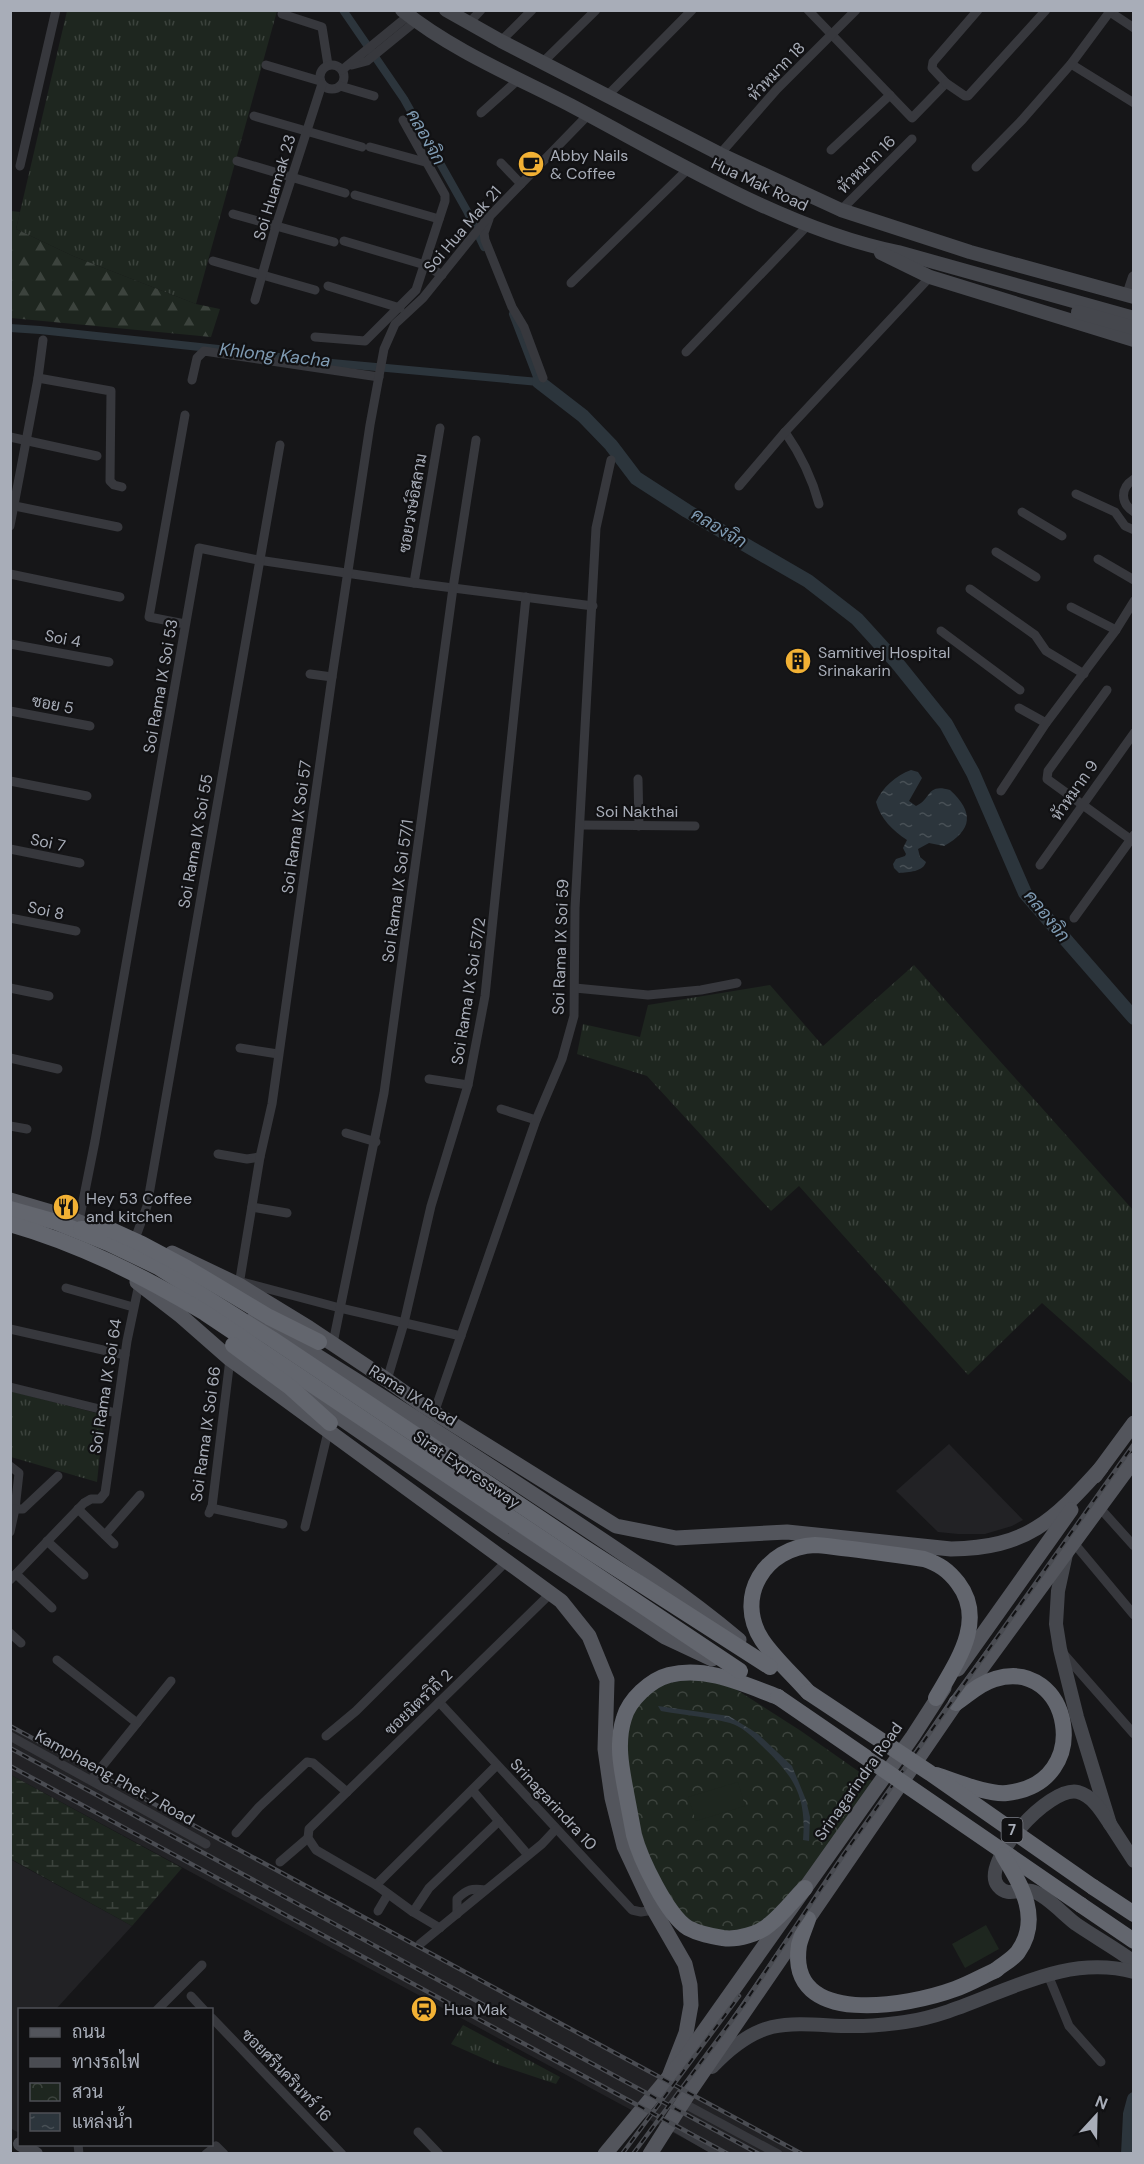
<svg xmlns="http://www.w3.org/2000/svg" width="1144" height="2164" font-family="'DM Sans',Sarabun,sans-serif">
  <defs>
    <pattern id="grass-tufts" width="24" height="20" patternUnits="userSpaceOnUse" patternTransform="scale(1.5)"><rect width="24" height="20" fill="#1e261f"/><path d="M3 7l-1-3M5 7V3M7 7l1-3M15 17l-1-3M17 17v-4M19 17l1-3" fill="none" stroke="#3c433d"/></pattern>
    <pattern id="forest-firs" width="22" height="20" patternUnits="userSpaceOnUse" patternTransform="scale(1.5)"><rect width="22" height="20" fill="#1e261f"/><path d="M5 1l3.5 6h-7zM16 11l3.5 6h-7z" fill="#3c433d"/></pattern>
    <pattern id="wetland-marsh" width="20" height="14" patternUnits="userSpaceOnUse" patternTransform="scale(1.5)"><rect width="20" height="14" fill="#1e261f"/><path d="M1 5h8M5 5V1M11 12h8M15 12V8" fill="none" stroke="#3c433d"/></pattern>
    <pattern id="park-crowns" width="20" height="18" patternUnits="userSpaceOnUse" patternTransform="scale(1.5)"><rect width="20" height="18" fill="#1e261f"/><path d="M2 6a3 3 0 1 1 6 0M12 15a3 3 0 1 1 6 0" fill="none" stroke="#3c433d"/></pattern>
    <pattern id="water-ripples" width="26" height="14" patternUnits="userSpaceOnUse" patternTransform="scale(1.5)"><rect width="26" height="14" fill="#2c353c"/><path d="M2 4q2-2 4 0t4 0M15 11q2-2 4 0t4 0" fill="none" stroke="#485056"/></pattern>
  </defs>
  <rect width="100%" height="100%" fill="#161618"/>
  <!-- built -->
  <g fill="#222225">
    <path d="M949,1444L1023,1520L1012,1526L985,1534H958L938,1532L896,1491Z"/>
    <path d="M10,1724L802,2153H711L11,1775Z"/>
    <path d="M10,1859L132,1926L56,2009L20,2010L19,2133L10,2128Z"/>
  </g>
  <!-- grass -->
  <g fill="url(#grass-tufts)">
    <path d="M67,11H277L196,304L73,256L16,229Z"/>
    <path d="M914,965L1133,1210V1384L1042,1303L968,1375L799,1186L771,1211L647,1076L577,1054L583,1024L640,1037L648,1005L770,985L823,1046Z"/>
    <path d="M10,1391L104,1415L97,1482L11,1457Z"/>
    <path d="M463,2025L560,2077L556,2084L496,2064L451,2044Z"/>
  </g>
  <!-- forest -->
  <path fill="url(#forest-firs)" d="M11,211L20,212L16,229L73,256L196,304L220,309L211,337L11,318Z"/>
  <!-- wetland -->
  <path fill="url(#wetland-marsh)" d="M11,1775L182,1868L132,1926L11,1859Z"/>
  <!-- park -->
  <path fill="url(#park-crowns)" d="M712,1674L801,1731L878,1785L769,1926L710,1936L660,1895L621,1766L633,1700L646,1688Z"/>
  <!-- pitch -->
  <g fill="#1e261f">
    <path d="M738,1782L745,1806L696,1821L688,1797Z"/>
    <path d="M986,1925L999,1949L965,1968L952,1944Z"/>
  </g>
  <!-- water -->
  <g fill="url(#water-ripples)">
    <path d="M911,770L918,772L922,778L909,801L916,806C932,799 926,783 950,790C974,812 973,830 944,846L929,843L918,849L920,857L926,862C923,872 909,872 899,873L894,868L893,864L896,859L905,856L906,854L903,848L907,840C893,831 880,818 876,802C882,788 896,775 911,770Z"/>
    <path d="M658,1706L729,1716L758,1734L792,1766L806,1800L810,1817L809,1841L803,1840C807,1794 792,1774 760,1744C752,1736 741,1726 730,1723C708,1717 684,1715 661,1711Z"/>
  </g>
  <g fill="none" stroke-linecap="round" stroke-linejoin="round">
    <!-- canal -->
    <g stroke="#2c353c" stroke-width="8">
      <path d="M343,10L404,99L467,211L484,247"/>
      <path d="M10,328L40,330L228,350L299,360L539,382L513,314"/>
    </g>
    <!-- river -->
    <g stroke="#2c353c" stroke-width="14">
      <path d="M539,382L583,416L611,445L636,478L687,511L808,581L857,619L897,663L946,724L973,773L1025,893L1134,1018"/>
      <path d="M1128,2154L1130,2114L1134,2099"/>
    </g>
    <!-- minor -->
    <g stroke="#37383d" stroke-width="9">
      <path d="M808,10L912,118L946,83L932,68L933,62L978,10"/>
      <path d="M1110,12L1134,28"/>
      <path d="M282,14L322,27L328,65"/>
      <path d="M468,24L481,10"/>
      <path d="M501,41L532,10"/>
      <path d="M542,63L596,10"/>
      <path d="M1071,64L1134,103"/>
      <circle cx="332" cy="77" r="12"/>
      <path d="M266,65L320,81"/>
      <path d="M352,65L367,61L416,21"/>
      <path d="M342,70L408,16"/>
      <path d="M946,83L965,96H968L1046,10"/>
      <path d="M340,86L374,96"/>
      <path d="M607,96L692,10"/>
      <path d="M481,113L518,80"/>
      <path d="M254,116L362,147"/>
      <path d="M370,147L425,162"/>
      <path d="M831,150L890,95"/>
      <path d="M720,154L777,89L856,10"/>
      <path d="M237,161L345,193"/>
      <path d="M501,163L521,184"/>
      <path d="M20,166L56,10"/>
      <path d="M976,167L1022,120L1071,64L1111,10"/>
      <path d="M355,195L439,219"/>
      <path d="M841,210L912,139"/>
      <path d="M233,214L334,242"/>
      <path d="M489,219L484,233L485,240L512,307L524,327L543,378"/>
      <path d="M344,241L425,265L442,275"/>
      <path d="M213,261L315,290"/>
      <path d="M571,283L689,168"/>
      <path d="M328,286L400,308"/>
      <path d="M255,300L276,226L322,84"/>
      <path d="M315,337L365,341L416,290L445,201V195L403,120"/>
      <path d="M686,352L809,224"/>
      <path d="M38,378L111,391L110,481L114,485L122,487"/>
      <path d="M192,380L197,358L204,351L379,377"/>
      <path d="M785,432C801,455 812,478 819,504"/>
      <path d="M10,437L97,456"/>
      <path d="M1134,479C1120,488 1120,503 1134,512"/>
      <path d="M739,486L785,432L930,277"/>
      <path d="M1076,494L1115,512L1125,526L1134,530"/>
      <path d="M10,505L118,527"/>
      <path d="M1022,512L1062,536"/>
      <path d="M10,526L38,378L43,340"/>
      <path d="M996,552L1036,577"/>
      <path d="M1098,559L1134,580"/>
      <path d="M10,574L120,597"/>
      <path d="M414,583L440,428"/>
      <path d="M970,589L1035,635L1046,651L1084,674"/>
      <path d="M1071,607L1116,630"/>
      <path d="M185,624L149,617L185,415"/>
      <path d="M941,631L1020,690"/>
      <path d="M10,644L109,662"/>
      <path d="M310,674L332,677"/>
      <path d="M1107,690L1048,771L1047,779L1134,842"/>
      <path d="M1019,708L1046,723"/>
      <path d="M10,711L90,726"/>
      <path d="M638,779L639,826"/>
      <path d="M10,781L87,796"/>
      <path d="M1001,791L1046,723L1116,630L1134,601"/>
      <path d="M580,825L695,826"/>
      <path d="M10,849L80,863"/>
      <path d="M1040,865L1134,733"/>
      <path d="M10,918L76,931"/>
      <path d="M1074,918L1134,835"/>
      <path d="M10,988L49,996"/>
      <path d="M575,988L648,995L701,990L737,983"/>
      <path d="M240,1048L278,1054"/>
      <path d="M10,1058L58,1069"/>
      <path d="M429,1079L468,1085"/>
      <path d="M501,1109L536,1120"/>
      <path d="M10,1126L27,1129"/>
      <path d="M346,1133L376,1142"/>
      <path d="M218,1154L247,1159L260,1157"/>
      <path d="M252,1207L287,1213"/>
      <path d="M79,1221L95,1141L199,548L258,560L414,583L593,606"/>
      <path d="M135,1239L147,1206L280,445"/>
      <path d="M242,1282L340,1308L461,1336"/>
      <path d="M239,1285L260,1157L272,1104L332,677L370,425L384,349L395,324L423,298L485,221L588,115"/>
      <path d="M66,1288L133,1307"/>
      <path d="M10,1329L125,1355"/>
      <path d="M333,1343L384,1093L453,588L476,440"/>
      <path d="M387,1380L404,1323L431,1206L468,1085L485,996L526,597"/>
      <path d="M10,1387L116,1413"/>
      <path d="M434,1413L536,1120L562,1059L574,1016L575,908L596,528L611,460"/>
      <path d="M10,1466L19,1473L15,1509H23L58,1476"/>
      <path d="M1099,1507L1134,1546"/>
      <path d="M211,1508L283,1524"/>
      <path d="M78,1509L114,1544"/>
      <path d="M209,1513L212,1507L230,1359"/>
      <path d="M305,1527L328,1432"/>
      <path d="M10,1532L15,1509"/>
      <path d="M105,1535L140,1495"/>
      <path d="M47,1541L84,1575"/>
      <path d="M1073,1542L1134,1615"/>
      <path d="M16,1574L52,1608"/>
      <path d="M10,1580L84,1503L91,1499H100L105,1493L127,1341L139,1284"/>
      <path d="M10,1633L21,1643"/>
      <path d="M1062,1652L1134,1734"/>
      <path d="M57,1660L137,1723"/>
      <path d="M439,1702L632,1910L641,1912L654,1910"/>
      <path d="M10,1736L206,1844"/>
      <path d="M326,1736L356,1711L507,1561"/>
      <path d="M91,1780L171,1681"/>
      <path d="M473,1791L528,1855"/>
      <path d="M236,1833L259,1807L307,1762L313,1763L347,1792"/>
      <path d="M280,1862L308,1838"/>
      <path d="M376,1885L497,1765"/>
      <path d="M378,1911L388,1894"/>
      <path d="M413,1912L429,1888L499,1821"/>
      <path d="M457,1914V1899C467,1889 472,1888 485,1890"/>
      <path d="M440,1928L413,1912L376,1885L316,1850L308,1838L309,1829L551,1593"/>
      <path d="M420,1944L542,1844L556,1829"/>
      <path d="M1048,1975L1069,2026L1101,2062"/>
      <path d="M191,1996L204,2010"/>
      <path d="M157,2010L202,1965"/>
      <path d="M212,2018L342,2154"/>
      <path d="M683,2103L778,2154"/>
      <path d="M669,2124L721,2154"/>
      <path d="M418,2132L439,2154"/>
      <path d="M78,2144L79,2154"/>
      <path d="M206,2154L216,2146L224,2154"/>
    </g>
    <!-- tertiary -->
    <path stroke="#37383d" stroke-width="12" d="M1128,295L1134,277"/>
    <!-- secondary -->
    <g stroke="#45474d" stroke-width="14">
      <path d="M402,10C453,51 514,76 572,106C672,159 787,230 898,252L1134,318"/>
      <path d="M446,10L501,41L720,154L841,210L970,252L1134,297"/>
      <path d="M881,253L930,277L1134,340"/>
      <path d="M1078,312L1134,328"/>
      <path d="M1066,1554L1058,1591L1056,1624L1060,1649L1077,1717L1110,1824L1134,1861"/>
      <path d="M1110,1824C1102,1812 1093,1796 1078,1792C1049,1785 979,1864 998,1886C1008,1898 1019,1888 1032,1891C1045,1894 1065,1916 1076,1924C1095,1937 1115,1948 1134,1962"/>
      <path d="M712,2067C728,2050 748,2033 772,2027C801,2021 830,2027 859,2026C874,2026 890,2024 905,2022C983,2011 1051,1950 1134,1972"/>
      <path d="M20,2144L36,2154"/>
    </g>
    <!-- primary -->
    <g stroke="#53555c" stroke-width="15">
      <path d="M10,1200L58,1214L98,1229"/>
      <path d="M172,1253L239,1285L309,1328L387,1380L422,1405L616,1526L676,1538L787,1532L951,1549C1027,1548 1053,1521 1101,1468"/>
      <path d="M137,1282L181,1316L230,1359L561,1601L589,1636L607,1680L605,1749L612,1798L624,1846L654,1910L685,1964L690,1985L691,2005L686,2033L670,2074"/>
      <path d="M255,1317C350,1376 445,1436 539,1498C607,1543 676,1587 739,1640"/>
      <path d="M302,1389L342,1419L508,1534L665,1637L712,1659"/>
      <path d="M1095,1476L1134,1423"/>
      <path d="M958,1669L1071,1510"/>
      <path d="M605,2154L687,2055L913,1736L944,1688"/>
      <path d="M650,2154L692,2088L956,1703L1134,1460"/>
    </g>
    <!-- motorway -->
    <g stroke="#63666e" stroke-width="16">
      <path d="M808,1692C793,1675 774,1658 762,1640C734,1597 765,1547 815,1545C823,1545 833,1547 842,1548C870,1551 897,1555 924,1559C939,1564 948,1570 958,1583C987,1621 956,1663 936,1698"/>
      <path d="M778,1697C743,1684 707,1666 669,1675C650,1680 629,1700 624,1718C615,1746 623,1775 628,1803C630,1814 632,1824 634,1835C640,1858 667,1915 688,1928C699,1934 711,1936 723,1938C737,1940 759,1934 770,1924C783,1914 793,1900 805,1888"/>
      <path d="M936,1775C956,1781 987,1795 1007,1793C1097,1783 1070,1656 995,1679C980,1683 968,1695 956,1703"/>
      <path d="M1093,1887L1134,1914"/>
      <path d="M1081,1905L1134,1941"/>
      <path d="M808,1919C805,1928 801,1937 799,1945C786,2029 909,2006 955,1989C969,1984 983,1976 996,1970"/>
    </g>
    <defs>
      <g id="rail">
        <path d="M10,1726L802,2154"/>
        <path d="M10,1748L759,2154"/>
        <path d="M10,1766L728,2154"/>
        <path d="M622,2154L739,1996"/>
        <path d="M633,2154L744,2004L844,1854L1134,1444"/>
      </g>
    </defs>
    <!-- rail casing -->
    <use href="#rail" stroke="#4a4c52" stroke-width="4.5"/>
    <!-- rail -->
    <use href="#rail" stroke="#111113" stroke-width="2" stroke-dasharray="7" stroke-linecap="butt"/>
    <!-- motorway-bridge -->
    <g stroke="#63666e" stroke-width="16">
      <path d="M10,1209L56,1222L108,1243L158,1267L272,1339L583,1547L770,1667"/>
      <path d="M10,1224C80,1244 143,1276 205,1313L740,1671"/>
      <path d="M81,1229H109L142,1244L187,1268L269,1317L319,1342"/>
      <path d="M233,1345L290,1387L330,1423"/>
      <path d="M808,1692L930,1773L1093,1887"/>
      <path d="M778,1697L1081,1905"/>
      <path d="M996,1970C1003,1964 1013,1959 1018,1952C1042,1918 1021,1885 1003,1855"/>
    </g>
  </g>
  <!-- icons -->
  <defs>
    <symbol id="cafe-disc" viewBox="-11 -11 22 22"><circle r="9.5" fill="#f2b134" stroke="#111113"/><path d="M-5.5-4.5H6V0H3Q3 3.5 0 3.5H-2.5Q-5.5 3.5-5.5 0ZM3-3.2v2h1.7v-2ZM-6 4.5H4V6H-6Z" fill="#111"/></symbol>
    <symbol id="building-disc" viewBox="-11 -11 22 22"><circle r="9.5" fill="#f2b134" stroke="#111113"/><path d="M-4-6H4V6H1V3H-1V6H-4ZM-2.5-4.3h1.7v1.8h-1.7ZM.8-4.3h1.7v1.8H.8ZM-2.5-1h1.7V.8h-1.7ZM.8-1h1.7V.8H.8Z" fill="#111"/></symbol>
    <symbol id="restaurant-disc" viewBox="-11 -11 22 22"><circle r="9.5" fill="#f2b134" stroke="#111113"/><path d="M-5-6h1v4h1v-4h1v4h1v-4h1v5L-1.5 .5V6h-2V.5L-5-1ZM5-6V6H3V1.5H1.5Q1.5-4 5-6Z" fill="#111"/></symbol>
    <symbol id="station-disc" viewBox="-11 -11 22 22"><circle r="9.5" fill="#f2b134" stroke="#111113"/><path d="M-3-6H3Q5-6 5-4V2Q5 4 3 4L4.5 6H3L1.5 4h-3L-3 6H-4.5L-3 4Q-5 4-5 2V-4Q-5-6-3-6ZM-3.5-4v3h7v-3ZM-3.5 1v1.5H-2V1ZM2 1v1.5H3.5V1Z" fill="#111"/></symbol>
  </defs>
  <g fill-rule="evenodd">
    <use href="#cafe-disc" x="516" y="149" width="30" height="30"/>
    <use href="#building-disc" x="783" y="646" width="30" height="30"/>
    <use href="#restaurant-disc" x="51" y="1192" width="30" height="30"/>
    <use href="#station-disc" x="409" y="1994" width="30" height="30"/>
  </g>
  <g text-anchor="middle" stroke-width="4.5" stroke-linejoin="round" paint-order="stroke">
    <!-- shield labels -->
    <rect fill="#111113" stroke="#7b7e86" stroke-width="1.5" x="1001.5" y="1818" width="21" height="24" rx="4.5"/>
    <g font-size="15" font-weight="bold" fill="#a8adb8">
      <text x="1012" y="1835">7</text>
    </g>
    <!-- street labels -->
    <g font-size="16" fill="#a8adb8" stroke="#111113">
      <text transform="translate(776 71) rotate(-46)" y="6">หัวหมาก 18</text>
      <text transform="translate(866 164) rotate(-45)" y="6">หัวหมาก 16</text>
      <text transform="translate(760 184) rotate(25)" y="6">Hua Mak Road</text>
      <text transform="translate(274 187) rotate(-73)" y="6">Soi Huamak 23</text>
      <text transform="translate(462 229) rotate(-49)" y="6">Soi Hua Mak 21</text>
      <text transform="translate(412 503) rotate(-80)" y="6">ซอยวงษ์อิสลาม</text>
      <text transform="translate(63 638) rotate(11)" y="6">Soi 4</text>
      <text transform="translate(160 686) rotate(-80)" y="6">Soi Rama IX Soi 53</text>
      <text transform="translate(53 704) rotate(11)" y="6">ซอย 5</text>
      <text transform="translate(1074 790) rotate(-55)" y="6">หัวหมาก 9</text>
      <text x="637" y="817">Soi Nakthai</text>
      <text transform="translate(296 827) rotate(-82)" y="6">Soi Rama IX Soi 57</text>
      <text transform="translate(195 841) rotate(-80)" y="6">Soi Rama IX Soi 55</text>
      <text transform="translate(48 842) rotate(12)" y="6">Soi 7</text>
      <text transform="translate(397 891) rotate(-82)" y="6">Soi Rama IX Soi 57/1</text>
      <text transform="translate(46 910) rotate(12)" y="6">Soi 8</text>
      <text transform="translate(560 947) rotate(-88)" y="6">Soi Rama IX Soi 59</text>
      <text transform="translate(468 991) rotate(-81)" y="6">Soi Rama IX Soi 57/2</text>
      <text transform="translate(105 1386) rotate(-81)" y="6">Soi Rama IX Soi 64</text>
      <text transform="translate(413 1395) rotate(32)" y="6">Rama IX Road</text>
      <text transform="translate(205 1434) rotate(-82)" y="6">Soi Rama IX Soi 66</text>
      <text transform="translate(467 1469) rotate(34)" y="6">Sirat Expressway</text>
      <text transform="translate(418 1702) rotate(-44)" y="6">ซอยมิตรวิถี 2</text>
      <text transform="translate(115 1777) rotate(29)" y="6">Kamphaeng Phet 7 Road</text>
      <text transform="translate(858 1781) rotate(-55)" y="6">Srinagarindra Road</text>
      <text transform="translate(554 1804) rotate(47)" y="6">Srinagarindra 10</text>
      <text transform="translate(287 2075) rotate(46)" y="6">ซอยศรีนครินทร์ 16</text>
    </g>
    <!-- poi labels -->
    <g font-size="16" fill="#a8adb8" stroke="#111113" text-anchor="start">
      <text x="550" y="161">Abby Nails<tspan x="550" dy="18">&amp; Coffee</tspan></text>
      <text x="818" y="658">Samitivej Hospital<tspan x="818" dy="18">Srinakarin</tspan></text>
      <text x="86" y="1204">Hey 53 Coffee<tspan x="86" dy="18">and kitchen</tspan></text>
      <text x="444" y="2015">Hua Mak</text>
    </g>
    <!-- water labels -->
    <g font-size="18" font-style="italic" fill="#7f9bb3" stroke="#111113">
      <text transform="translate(426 137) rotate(61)" y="6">คลองจิก</text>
      <text transform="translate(275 355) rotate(6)" y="6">Khlong Kacha</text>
      <text transform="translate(719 528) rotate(31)" y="6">คลองจิก</text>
      <text transform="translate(1047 916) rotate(51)" y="6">คลองจิก</text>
    </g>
  </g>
  <!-- border -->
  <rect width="1144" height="2164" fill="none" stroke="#a8adb8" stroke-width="24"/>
  <!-- legend -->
  <rect x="18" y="2008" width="195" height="138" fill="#111113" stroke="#4d4f55" stroke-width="1.5"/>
  <rect x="30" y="2028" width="30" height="9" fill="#53555c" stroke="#4d4f55" stroke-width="1.5"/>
  <text x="72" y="2038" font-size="18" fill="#a8adb8">ถนน</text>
  <rect x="30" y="2058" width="30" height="9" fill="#4a4c52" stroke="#4d4f55" stroke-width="1.5"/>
  <text x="72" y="2068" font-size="18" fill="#a8adb8">ทางรถไฟ</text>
  <rect x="30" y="2083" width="30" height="18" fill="url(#park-crowns)" stroke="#4d4f55" stroke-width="1.5"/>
  <text x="72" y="2098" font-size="18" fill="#a8adb8">สวน</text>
  <rect x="30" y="2113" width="30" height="18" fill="url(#water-ripples)" stroke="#4d4f55" stroke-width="1.5"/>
  <text x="72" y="2128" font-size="18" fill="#a8adb8">แหล่งน้ำ</text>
  <!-- north arrow -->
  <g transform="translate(1096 2116) rotate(22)" stroke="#111113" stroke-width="4.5" paint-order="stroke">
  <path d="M0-4.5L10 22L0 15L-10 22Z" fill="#a8adb8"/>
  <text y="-9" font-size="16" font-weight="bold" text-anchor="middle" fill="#a8adb8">N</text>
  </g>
</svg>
